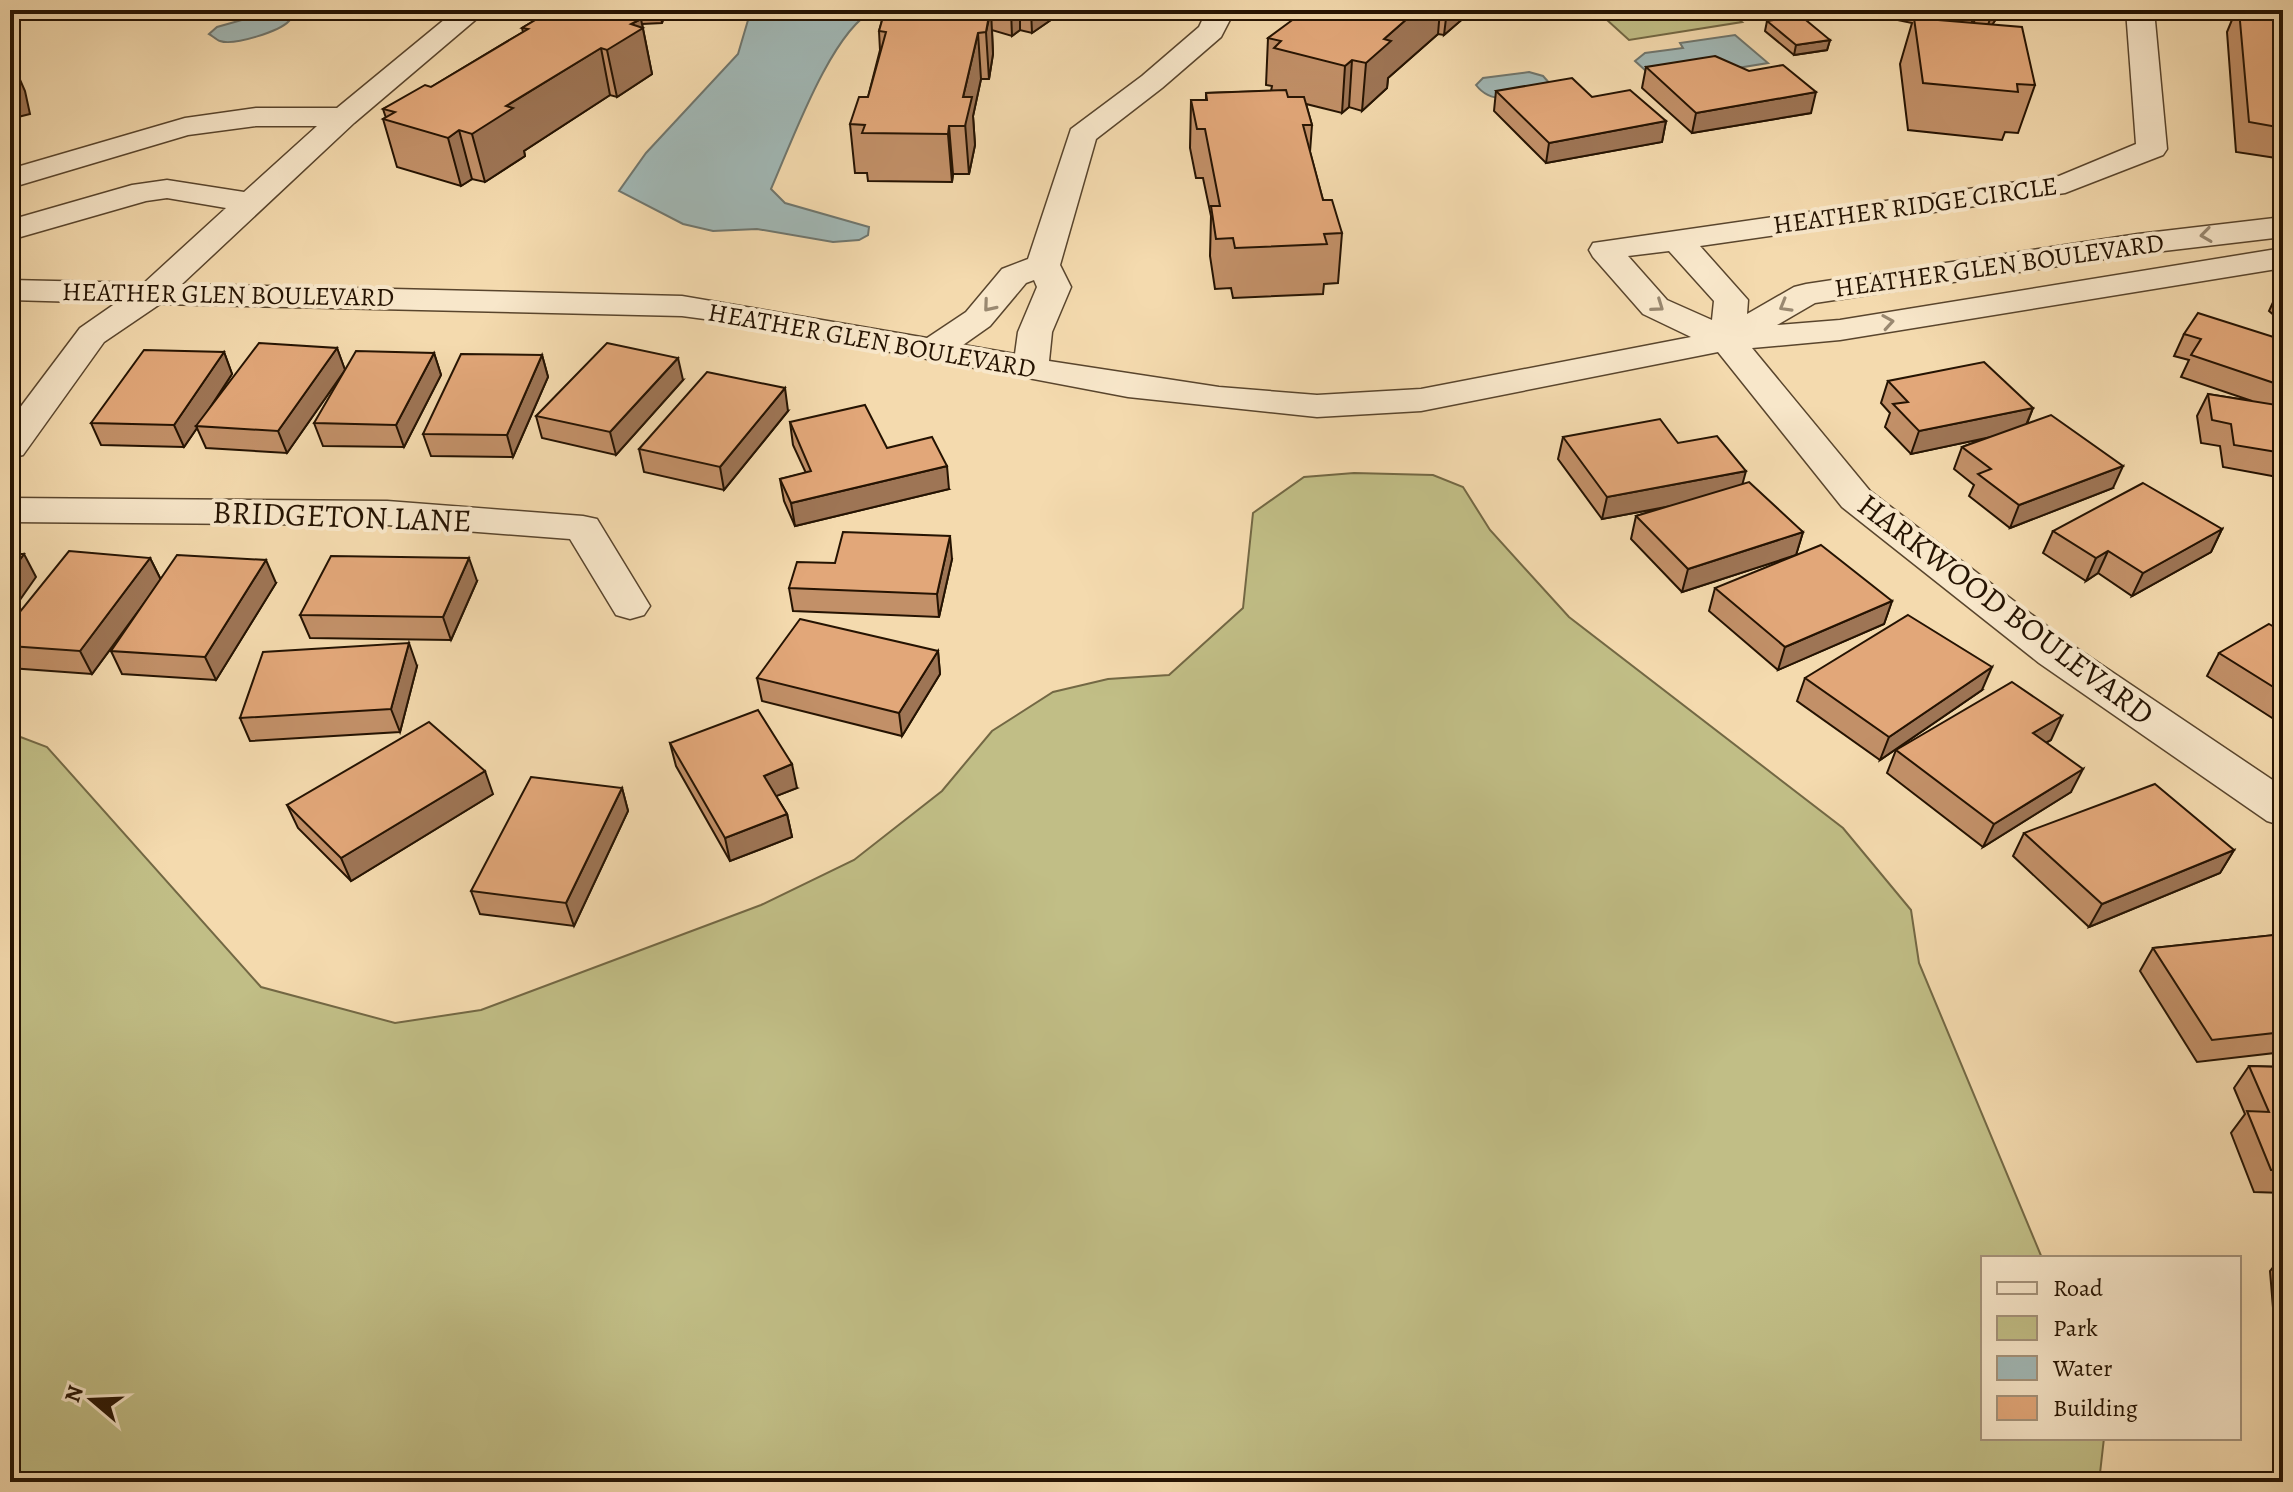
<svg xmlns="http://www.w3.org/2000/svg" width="2293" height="1492" font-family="Alegreya,serif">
  <rect width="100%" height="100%" fill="#f4daae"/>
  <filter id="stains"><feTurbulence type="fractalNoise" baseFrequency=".0025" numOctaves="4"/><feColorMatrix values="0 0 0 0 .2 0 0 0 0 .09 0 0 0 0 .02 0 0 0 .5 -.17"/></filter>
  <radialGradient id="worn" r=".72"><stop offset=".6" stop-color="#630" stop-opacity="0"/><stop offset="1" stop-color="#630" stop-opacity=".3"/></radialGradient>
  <!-- green -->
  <g fill="#c1be86" stroke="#736844" stroke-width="2">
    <path d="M1596,10H1727L1742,22L1629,40Z"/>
    <path d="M1354,473L1433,475L1463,487L1490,530L1569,617L1843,828L1911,910L1919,963L2042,1258H1983V1438H2104L2099,1482H10V733L47,747L261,987L395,1023L481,1010L761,905L854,860L942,791L992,731L1053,692L1108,679L1169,675L1243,608L1253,513L1304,477Z"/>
  </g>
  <!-- water -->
  <g fill="#a1b8b6" stroke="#6f766e" stroke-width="2">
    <path d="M751,10H874C831,31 791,144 771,189L785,203L869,227L868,235L859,240L833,242L757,229L713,231L683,224L619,191L646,153L738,54Z"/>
    <path d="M263,14L278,15L289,21C280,31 234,46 220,41C218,41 211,35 209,34L217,27Z"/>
    <path d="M1735,35L1768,63L1713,72L1646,71L1635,61L1645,53L1683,48L1680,43Z"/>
    <path d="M1529,72L1543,76L1552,86C1526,93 1495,110 1476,85L1483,78Z"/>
  </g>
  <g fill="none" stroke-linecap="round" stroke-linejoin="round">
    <defs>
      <g id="minor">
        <path d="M456,10H487L354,123L182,284L682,296L927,338L966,312L1002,269L1028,259L1071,129L1142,76L1199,27L1207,10H1235L1221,37L1162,88L1096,139L1060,265L1071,287L1052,332L1049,361L1219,387L1317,395L1421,389L1691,337L1643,314L1593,257L1589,250L1593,243L2059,176L2136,144L2126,10H2154L2167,149L2163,155L2065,193L1700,246L1748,300L1747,314L1794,287L1806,284L2138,234L2283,217V237L2138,254L1815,303L1777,325L1840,320L2283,248V268L1840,340L1752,348L1870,491L2069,643L2283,787V826L2267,821L2039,663L1842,507L1718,352L1421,411L1317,417L1128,397L742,324L682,316L160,304L104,342L23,455L10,458V421L80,328L116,303L10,300V280L144,283L226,208L167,198L146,201L10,240V220L132,185L167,180L244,192L317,126H256L188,135L10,188V169L185,118L256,108H337ZM1669,251L1714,301L1712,320L1667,300L1628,256ZM1034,280L1037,287L1018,332L1015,354L963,345L990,326L1026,283Z"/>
        <path d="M10,498L387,501L583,516L597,519L650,606L644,615L630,619L616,615L570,539L387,525L10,522Z"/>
      </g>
    </defs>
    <!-- minor casing -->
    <use href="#minor" stroke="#59452d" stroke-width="3"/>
    <!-- minor -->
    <use href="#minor" fill="#f8e7ca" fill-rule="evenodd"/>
  </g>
  <!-- wall -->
  <g fill="#c29068" stroke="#251302" stroke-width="2">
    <path d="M552,10H679L678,16L664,17L662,23L642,24L652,74L617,97L610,95L524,151L525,156L485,182L472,179L461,186L397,167L383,119L386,118L383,109L431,87L523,32L522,28Z"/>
    <path d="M885,10H1061V13L1032,33L1020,30L1012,36L992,30L993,54L989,79H981L973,116L975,145L969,174H953L952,182L868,181L867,173H855L850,124L868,97L880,50L879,31Z"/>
    <path d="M1313,10H1467L1466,16L1444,35L1438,34L1388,78L1387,88L1362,111L1349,107L1342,113L1306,104L1312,125L1310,152L1323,200L1342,233L1338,283L1324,284L1323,294L1233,298L1231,288L1215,289L1210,256L1211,216L1203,178H1196L1190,148L1191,100H1206V93L1271,91L1272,86L1266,85L1268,38L1302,20Z"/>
    <path d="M1850,10H2002L1992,25L2035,85L2018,133L2005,132L2002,140L1908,130L1900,64L1912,23Z"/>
    <path d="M2236,10H2283V159L2236,152L2227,32Z"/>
    <path d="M1767,21L1830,40L1827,50L1794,55L1765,31Z"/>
    <path d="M1646,67L1811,113L1692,133L1642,88Z"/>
    <path d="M1496,91L1592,97L1666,121L1662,142L1546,163L1494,111Z"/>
    <path d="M2283,288V323L2269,311L2279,289Z"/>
    <path d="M2184,334L2283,340V395L2278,405L2283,406V478L2223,467L2220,446L2201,443L2197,416L2208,394L2252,401L2181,377L2189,360L2174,356Z"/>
    <path d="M337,348L345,370L287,453L206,448L197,428L184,447L101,445L91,423L224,352L232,374L212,405Z"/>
    <path d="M434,353L441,375L404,447L323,446L314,423Z"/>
    <path d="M542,355L548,377L513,457L431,456L423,434Z"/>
    <path d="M683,380L616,455L542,438L536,416Z"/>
    <path d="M1888,381L2033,408L2027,424L2113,488L2010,528L1969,496L1974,485L1954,469L1962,447L1986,438L1911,454L1885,427L1890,413L1881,403Z"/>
    <path d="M788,411L724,490L644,472L639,449Z"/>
    <path d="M790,422L887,448L949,489L795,526L784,501L780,479L806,473L793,445Z"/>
    <path d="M1563,437L1678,443L1742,484L1803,532L1796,555L1682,592L1631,539L1636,516L1666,507L1602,519L1558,459Z"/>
    <path d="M2222,529L2211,552L2132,596L2098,573L2086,581L2043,553L2053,531Z"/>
    <path d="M150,558L161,580L276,583L216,680L122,674L111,651L146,601L92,674L10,668V624Z"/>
    <path d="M952,559L939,617L793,611L789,588L835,563Z"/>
    <path d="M477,581L451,640L310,638L300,615Z"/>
    <path d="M1715,588L1892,601L1884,624L1778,670L1709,611Z"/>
    <path d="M2283,632V725L2207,676L2219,653Z"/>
    <path d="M938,651L940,674L902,736L762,701L757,678Z"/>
    <path d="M417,666L400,732L250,741L240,718Z"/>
    <path d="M1805,678L1982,690L1880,760L1797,701Z"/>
    <path d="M2051,740L2046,743L2071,792L1983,847L1887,773L1896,750Z"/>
    <path d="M670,743L797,788L776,796L787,814L792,837L730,861L676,766Z"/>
    <path d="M622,788L628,811L574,926L480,914L471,891Z"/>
    <path d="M493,794L351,881L298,828L287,805Z"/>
    <path d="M2024,833L2234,850L2220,873L2089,927L2013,856Z"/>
    <path d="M2283,934V1052L2197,1062L2140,971L2153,948Z"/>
    <path d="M2249,1066L2283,1067V1193L2254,1192L2231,1133L2245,1114L2234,1088Z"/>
    <path d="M2283,1255V1334L2275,1332L2270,1271Z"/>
  </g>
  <!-- shaded-wall -->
  <g fill="#9e7555" stroke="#251302" stroke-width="2">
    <path d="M148,10H165L149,14Z"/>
    <path d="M660,10H662L664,17L662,23Z"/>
    <path d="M991,10L993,54L989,79L986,32Z"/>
    <path d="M1011,10H1020V30L1012,36Z"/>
    <path d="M1031,10H1061V13L1032,33Z"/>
    <path d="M1417,10H1440L1438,34L1388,78L1387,88L1362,111L1366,63L1384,39Z"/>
    <path d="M1447,10H1467L1466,16L1444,35Z"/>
    <path d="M1976,10H1978L1970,34L1966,39Z"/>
    <path d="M1993,10H2002L1984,37Z"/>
    <path d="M641,19L652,74L617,97L607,50L631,24Z"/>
    <path d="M978,33L981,79L973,116L975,145L969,174L963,97Z"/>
    <path d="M1830,40L1827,50L1794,55L1796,45Z"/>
    <path d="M601,48L610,95L524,151L525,156L485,182L472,134L506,106Z"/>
    <path d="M10,57L25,91L30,114L14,118L16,124L10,126Z"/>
    <path d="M1352,60L1349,107L1342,113L1345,66Z"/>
    <path d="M1816,92L1811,113L1692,133L1696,113Z"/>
    <path d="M1666,121L1662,142L1546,163L1549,143Z"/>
    <path d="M949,126L953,174L952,182L948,134Z"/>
    <path d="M459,130L472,179L461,186L448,138Z"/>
    <path d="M337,348L345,370L287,453L278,431Z"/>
    <path d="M224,352L232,374L198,426H196L197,428L184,447L174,425Z"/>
    <path d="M434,353L441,375L404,447L396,425Z"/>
    <path d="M542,355L548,377L513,457L507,435Z"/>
    <path d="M678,358L683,380L616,455L610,432Z"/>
    <path d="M785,388L788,411L724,490L720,467Z"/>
    <path d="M2033,408L2024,430L1911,454L1919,431Z"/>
    <path d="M947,466L949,489L795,526L791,503Z"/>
    <path d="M2123,466L2113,488L2010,528L2019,505Z"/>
    <path d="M1746,471L1740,493L1602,519L1607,497Z"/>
    <path d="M2222,529L2211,552L2132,596L2143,573Z"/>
    <path d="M1803,532L1796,555L1682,592L1688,569Z"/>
    <path d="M950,536L952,559L939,617L937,594Z"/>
    <path d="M2108,551L2098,573L2086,581L2096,558Z"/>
    <path d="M24,554L36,577L10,614V573Z"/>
    <path d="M150,558L161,580L92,674L80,651Z"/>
    <path d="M469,558L477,581L451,640L443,617Z"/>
    <path d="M266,560L276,583L216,680L205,657Z"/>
    <path d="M1892,601L1884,624L1778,670L1785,647Z"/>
    <path d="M409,643L417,666L400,732L391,709Z"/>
    <path d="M938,651L940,674L902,736L899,713Z"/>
    <path d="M1992,667L1982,690L1880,760L1889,737Z"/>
    <path d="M2062,716L2051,740L2022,756L2033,733Z"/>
    <path d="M792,764L797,788L769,799L764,776Z"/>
    <path d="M2083,769L2071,792L1983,847L1994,824Z"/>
    <path d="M485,771L493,794L351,881L341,858Z"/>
    <path d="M622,788L628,811L574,926L566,903Z"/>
    <path d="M787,814L792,837L730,861L725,838Z"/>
    <path d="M2234,850L2220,873L2089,927L2102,904Z"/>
  </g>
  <!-- building -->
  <g fill="#e2a779" stroke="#251302" stroke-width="2">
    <path d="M552,10H605L641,19L631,24L643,28L607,50L601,48L506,106L513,108L472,134L459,130L448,138L383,119L395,112L383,109L425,85L431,87L528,29L522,28Z"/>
    <path d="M885,10H990L986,32L978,33L963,97H972L965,126H949L948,134L862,133L865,125L850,124L859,97H868L886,32L879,31Z"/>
    <path d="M1313,10H1417L1384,39L1391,41L1366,63L1352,60L1345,66L1274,48L1281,41L1268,38L1295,18L1302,20Z"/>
    <path d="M2239,10H2283V128L2249,122Z"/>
    <path d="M1801,16L1830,40L1796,45L1767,21Z"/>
    <path d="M1914,18L2022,27L2035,85L2017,84L2018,92L1923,83Z"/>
    <path d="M1715,56L1749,71L1783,65L1816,92L1696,113L1646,67Z"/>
    <path d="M1572,78L1592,97L1630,90L1666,121L1549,143L1496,91Z"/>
    <path d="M1286,90L1288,97H1304L1312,125H1303L1323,200H1332L1342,233L1324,234L1327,244L1235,248L1233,238L1216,239L1211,206H1220L1205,129H1197L1191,100H1207L1206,93Z"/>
    <path d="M2198,313L2283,340V386L2191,355L2201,339L2184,334Z"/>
    <path d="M259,343L337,348L278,431L196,426Z"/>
    <path d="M607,343L678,358L610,432L536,416Z"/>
    <path d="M144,350L224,352L174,425L91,423Z"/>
    <path d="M356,351L434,353L396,425L314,423Z"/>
    <path d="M461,354L542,355L507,435L423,434Z"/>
    <path d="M1984,362L2033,408L1919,431L1893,404L1908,402L1888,381Z"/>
    <path d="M707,372L785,388L720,467L639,449Z"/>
    <path d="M2208,394L2283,406V453L2234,445L2231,424L2212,420Z"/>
    <path d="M865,405L887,448L932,437L947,466L791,503L780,479L811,471L790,422Z"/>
    <path d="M2051,415L2123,466L2019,505L1978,474L1991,469L1962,447Z"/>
    <path d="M1660,419L1678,443L1717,436L1746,471L1607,497L1563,437Z"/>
    <path d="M1749,482L1803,532L1688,569L1636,516Z"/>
    <path d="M2143,483L2222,529L2143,573L2108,551L2096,558L2053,531Z"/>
    <path d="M843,532L950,536L937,594L789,588L797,562L835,563Z"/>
    <path d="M1821,545L1892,601L1785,647L1715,588Z"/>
    <path d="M69,551L150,558L80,651L10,646V624Z"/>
    <path d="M10,554H24L10,573Z"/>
    <path d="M177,555L266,560L205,657L111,651Z"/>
    <path d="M331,556L469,558L443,617L300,615Z"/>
    <path d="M1908,615L1992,667L1889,737L1805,678Z"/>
    <path d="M800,619L938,651L899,713L757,678Z"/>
    <path d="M2269,624L2283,632V693L2219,653Z"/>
    <path d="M409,643L391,709L240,718L263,652Z"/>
    <path d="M2012,682L2062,716L2033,733L2083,769L1994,824L1896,750Z"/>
    <path d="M758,710L792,764L764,776L787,814L725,838L670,743Z"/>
    <path d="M429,722L485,771L341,858L287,805Z"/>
    <path d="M531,777L622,788L566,903L471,891Z"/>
    <path d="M2155,784L2234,850L2102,904L2024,833Z"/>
    <path d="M2283,934V1032L2212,1040L2153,948Z"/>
    <path d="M2249,1066L2283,1067V1170H2271L2247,1111L2269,1112Z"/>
  </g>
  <!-- one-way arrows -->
  <defs><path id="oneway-chevron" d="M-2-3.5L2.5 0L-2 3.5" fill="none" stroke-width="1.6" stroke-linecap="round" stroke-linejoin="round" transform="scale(2)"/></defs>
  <g stroke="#998870">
    <use href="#oneway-chevron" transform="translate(2206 235) rotate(172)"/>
    <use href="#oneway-chevron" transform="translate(989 306) rotate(130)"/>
    <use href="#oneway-chevron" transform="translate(1658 306) rotate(35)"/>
    <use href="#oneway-chevron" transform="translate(1785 306) rotate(150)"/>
    <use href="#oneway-chevron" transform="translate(1888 322) rotate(-9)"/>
  </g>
  <g text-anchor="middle" stroke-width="8" stroke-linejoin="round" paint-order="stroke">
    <!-- far-street labels -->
    <g font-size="26" fill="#251302" stroke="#f8e7ca">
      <text transform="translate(1915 205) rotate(-8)" y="9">HEATHER RIDGE CIRCLE</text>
      <text transform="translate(1999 265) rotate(-8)" y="9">HEATHER GLEN BOULEVARD</text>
      <text transform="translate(228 294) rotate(1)" y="9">HEATHER GLEN BOULEVARD</text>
      <text transform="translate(872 340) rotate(10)" y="9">HEATHER GLEN BOULEVARD</text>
    </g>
    <!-- street labels -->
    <g font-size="32" fill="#251302" stroke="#f8e7ca">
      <text transform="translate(342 516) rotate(2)" y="11">BRIDGETON LANE</text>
      <text transform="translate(2006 609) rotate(37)" y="11">HARKWOOD BOULEVARD</text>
    </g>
  </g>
  <!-- margin -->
  <rect width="2293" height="1492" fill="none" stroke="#f4daae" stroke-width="40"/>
  <rect x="12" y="12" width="2269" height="1468" fill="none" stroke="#251302" stroke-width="4"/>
  <rect x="20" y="20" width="2253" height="1452" fill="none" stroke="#251302" stroke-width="2"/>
  <!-- legend -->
  <rect x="1981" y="1256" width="260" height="184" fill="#f8e7ca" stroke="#a4927a" stroke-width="2"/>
  <rect x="1997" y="1282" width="40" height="12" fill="#f8e7ca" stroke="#a4927a" stroke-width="2"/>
  <text x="2053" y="1296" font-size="24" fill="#251302">Road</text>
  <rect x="1997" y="1316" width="40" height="24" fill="#c1be86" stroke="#a4927a" stroke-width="2"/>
  <text x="2053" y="1336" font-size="24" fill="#251302">Park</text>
  <rect x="1997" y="1356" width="40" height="24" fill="#a1b8b6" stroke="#a4927a" stroke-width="2"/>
  <text x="2053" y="1376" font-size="24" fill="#251302">Water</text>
  <rect x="1997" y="1396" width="40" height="24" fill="#e2a779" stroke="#a4927a" stroke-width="2"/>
  <text x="2053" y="1416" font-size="24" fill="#251302">Building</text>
  <!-- north arrow -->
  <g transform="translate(92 1400) rotate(289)" stroke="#f8e7ca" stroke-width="6" paint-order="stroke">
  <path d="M0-6L14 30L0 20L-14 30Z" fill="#251302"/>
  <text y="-12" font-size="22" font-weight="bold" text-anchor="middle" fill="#251302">N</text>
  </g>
  <rect width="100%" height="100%" filter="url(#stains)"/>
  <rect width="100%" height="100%" fill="url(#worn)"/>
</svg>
